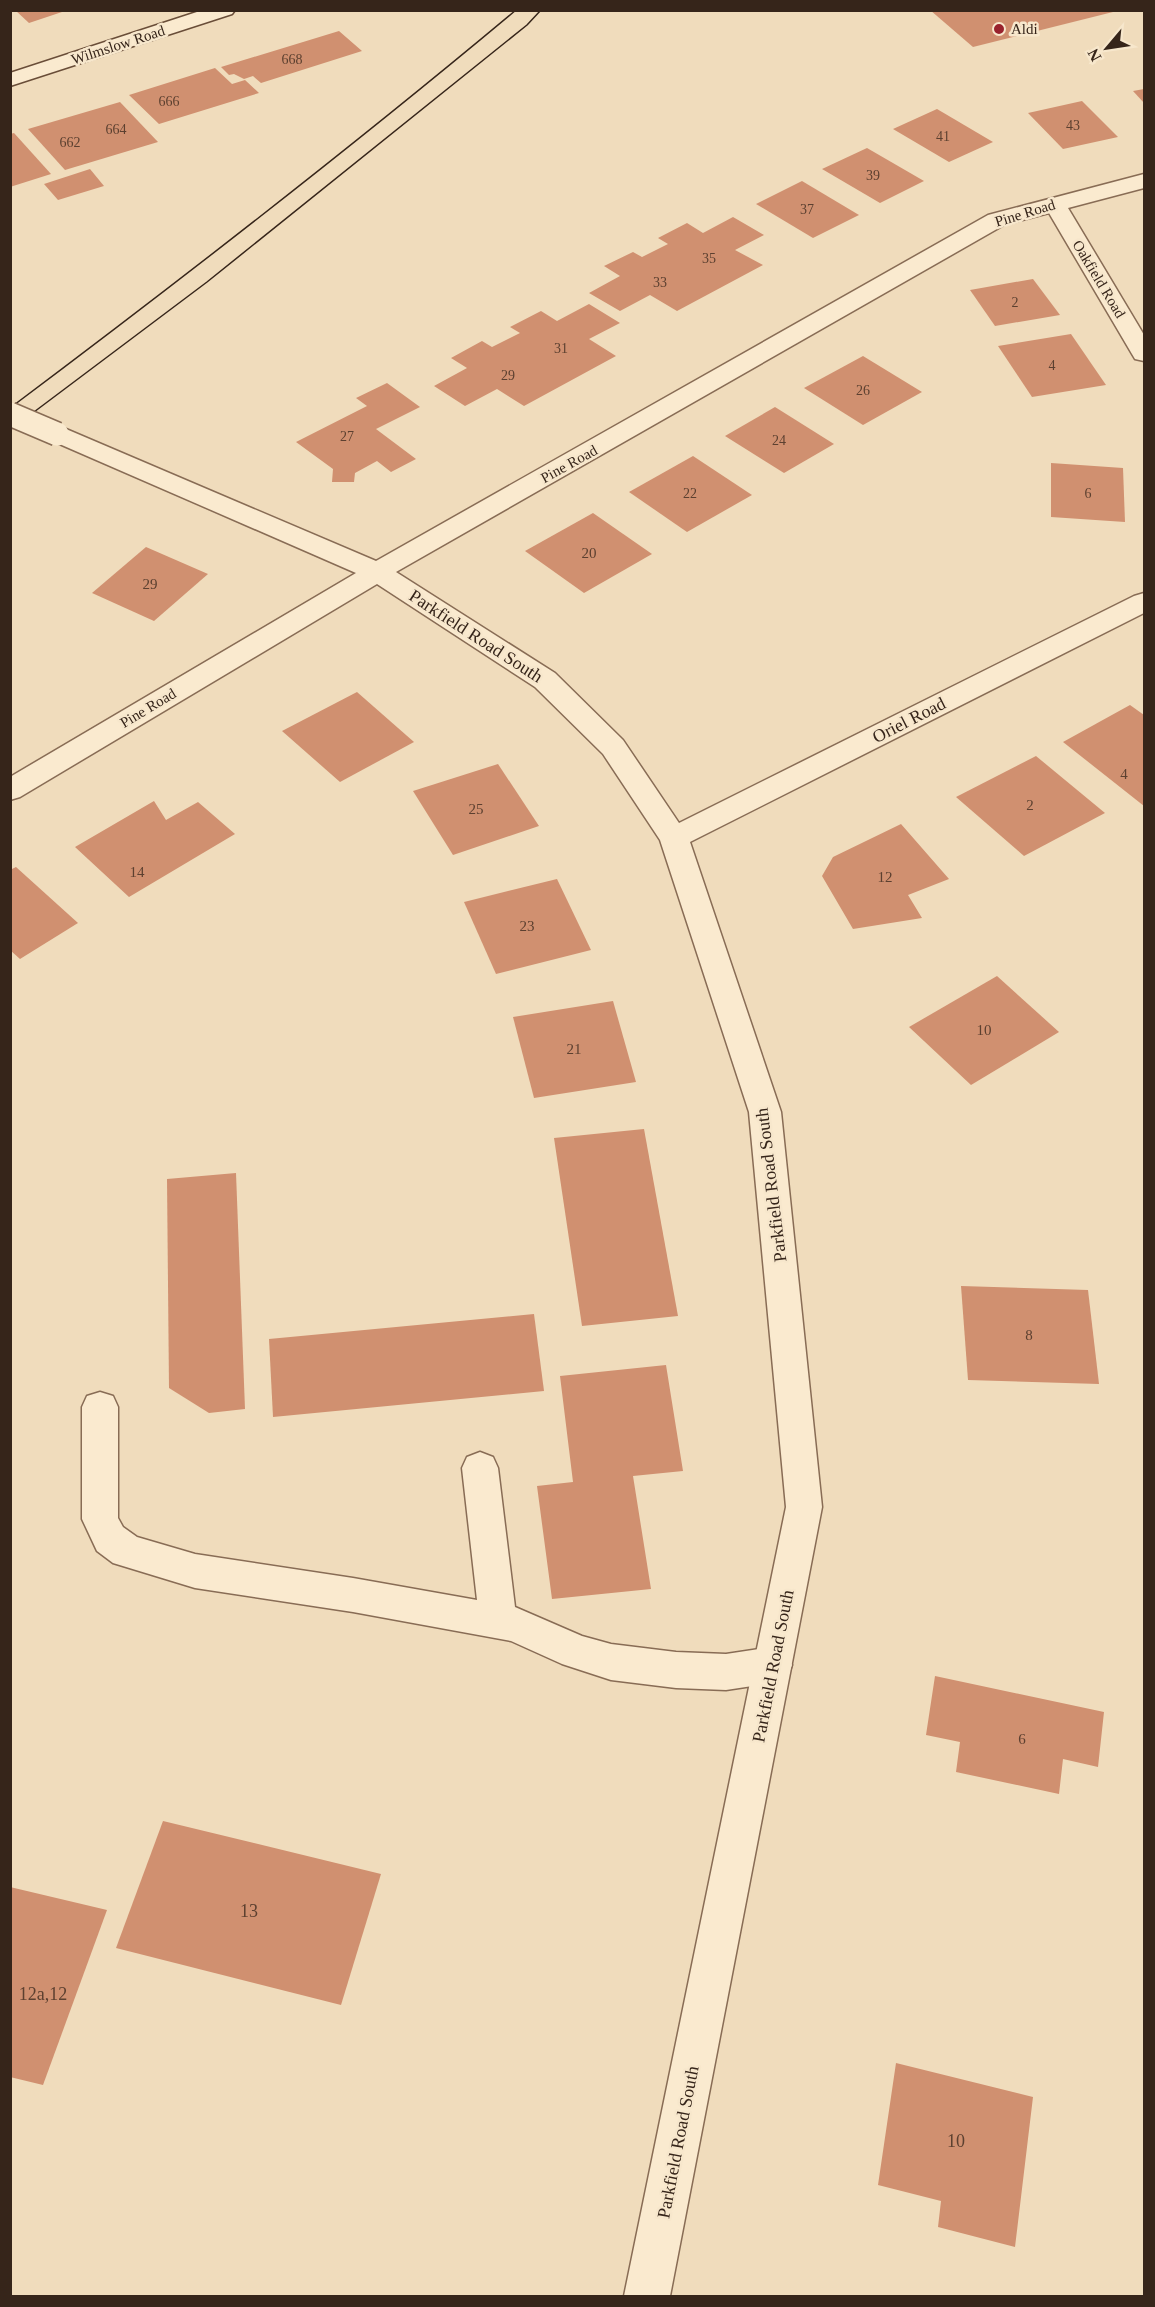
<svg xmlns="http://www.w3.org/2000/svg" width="1155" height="2307" font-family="'Times New Roman',serif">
  <rect width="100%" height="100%" fill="#f0dcbc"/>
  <!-- building -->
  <g fill="#d09070">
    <path d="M15,10H65V11L29,23Z"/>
    <path d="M930,10H1117V11L973,47Z"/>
    <path d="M339,31L362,51L261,83L253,76L244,79L234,74L229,75L221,67Z"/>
    <path d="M215,68L232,84L245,80L259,93L159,124L129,95Z"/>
    <path d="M1144,89V103L1133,91Z"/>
    <path d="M1082,101L1118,137L1063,149L1028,113Z"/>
    <path d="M120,102L158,142L65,170L28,129Z"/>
    <path d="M937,109L993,142L949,162L893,129Z"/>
    <path d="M14,133L51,174L10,187V134Z"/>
    <path d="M867,148L924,181L880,203L822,169Z"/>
    <path d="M90,169L104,186L58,200L44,184Z"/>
    <path d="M802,181L859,215L813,238L756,204Z"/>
    <path d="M733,217L764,235L735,250L763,265L677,311L650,295L620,311L589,293L620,276L604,266L633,252L642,257L668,244L658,238L687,223L703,233Z"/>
    <path d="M1033,279L1060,315L995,326L970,290Z"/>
    <path d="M589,304L620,323L589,339L616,356L524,406L497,389L465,406L434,386L467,368L451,358L482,341L492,347L520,333L510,327L541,311L557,321Z"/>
    <path d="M1071,334L1106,385L1032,397L998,346Z"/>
    <path d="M863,356L922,392L863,425L804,388Z"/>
    <path d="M387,383L420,407L376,429L416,459L391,472L377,461L355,473L354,482H332L333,469L296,442L367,406L356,398Z"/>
    <path d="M775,407L834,444L784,473L725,436Z"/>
    <path d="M693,456L752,495L687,532L629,492Z"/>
    <path d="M1051,463L1123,468L1125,522L1051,517Z"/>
    <path d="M593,513L652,554L584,593L525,551Z"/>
    <path d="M146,547L208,574L154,621L92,593Z"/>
    <path d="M357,692L414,742L340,782L282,731Z"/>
    <path d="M1130,705L1144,715V806L1063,742Z"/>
    <path d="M1036,756L1105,813L1024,856L956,797Z"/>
    <path d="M498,764L539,826L453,855L413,791Z"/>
    <path d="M154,801L166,820L198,802L235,834L129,897L75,847Z"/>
    <path d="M901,824L949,879L908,895L922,918L853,929L822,876L833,857Z"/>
    <path d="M16,867L78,923L20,959L10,950V870Z"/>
    <path d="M557,879L591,950L496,974L464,902Z"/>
    <path d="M997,976L1059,1032L971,1085L909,1027Z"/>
    <path d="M613,1001L636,1082L534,1098L513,1017Z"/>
    <path d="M644,1129L678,1316L582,1326L554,1138Z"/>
    <path d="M236,1173L245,1409L209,1413L169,1388L167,1179Z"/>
    <path d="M961,1286L1088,1290L1099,1384L968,1380Z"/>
    <path d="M534,1314L544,1391L273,1417L269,1339Z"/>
    <path d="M666,1365L683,1471L633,1476L651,1589L552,1599L537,1486L573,1482L560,1376Z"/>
    <path d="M935,1676L1104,1712L1098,1767L1063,1759L1059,1794L956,1772L960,1742L926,1735Z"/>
    <path d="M163,1821L381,1874L341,2005L116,1948Z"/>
    <path d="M10,1887L107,1910L43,2085L10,2077Z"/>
    <path d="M896,2063L1033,2097L1015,2247L938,2227L941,2201L878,2185Z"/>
  </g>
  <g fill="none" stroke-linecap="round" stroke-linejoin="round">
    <defs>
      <path id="lane" d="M100,1392L113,1396L118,1407V1518L123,1527L137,1537L195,1554L353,1578L477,1600L462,1468L467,1457L480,1452L493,1457L498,1468L515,1607L582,1636L611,1644L676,1652L726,1654L773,1647L787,1652L792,1665L787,1678L773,1683L726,1690L676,1688L611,1680L562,1664L511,1641L353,1612L195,1588L113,1563L97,1551L82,1519V1407L87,1396Z"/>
      <path id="street" d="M1144,174V188L1068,208L1144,335V361L1135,359L1132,354L1049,213L1004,225L396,572L555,673L623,740L679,823L1134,596L1144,593V613L690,842L781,1112L822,1507L670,2296H624L786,1507L749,1112L660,840L603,754L535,687L377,584L20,797L10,800V777L356,573L48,439L44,434L48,429L57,426L66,429L376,561L988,215Z"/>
      <path id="secondary" d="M203,10H235L232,14L10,86V73Z"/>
    </defs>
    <!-- lane casing -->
    <use href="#lane" stroke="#886c55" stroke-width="3"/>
    <!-- street casing -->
    <use href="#street" stroke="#886c55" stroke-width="3"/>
    <!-- secondary casing -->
    <use href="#secondary" stroke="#694d38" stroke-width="3"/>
    <!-- lane -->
    <use href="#lane" fill="#faeacf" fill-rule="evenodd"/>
    <!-- street -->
    <use href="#street" fill="#faeacf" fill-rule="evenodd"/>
    <!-- secondary -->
    <use href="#secondary" fill="#faeacf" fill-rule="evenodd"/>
    <!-- tram -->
    <g stroke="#36251a" stroke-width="1.5">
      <path d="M10,408C182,279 351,148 516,10"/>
      <path d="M10,430L207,282L527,25L541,10"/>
    </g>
    <defs>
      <path id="street-bridge" d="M10,414L57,434"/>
    </defs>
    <!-- street-bridge casing -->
    <use href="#street-bridge" stroke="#886c55" stroke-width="26" stroke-linecap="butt"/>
    <!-- street-bridge -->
    <use href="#street-bridge" stroke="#faeacf" stroke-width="23"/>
  </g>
  <!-- markers -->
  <circle fill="#99222d" stroke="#f7e7cc" stroke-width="2" cx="999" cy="29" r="6"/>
  <g text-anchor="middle" stroke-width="5" stroke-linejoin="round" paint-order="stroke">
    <!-- far-number labels -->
    <g font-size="14" fill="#5c4030">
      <text x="292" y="64">668</text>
      <text x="169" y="106">666</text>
      <text x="1073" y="130">43</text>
      <text x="116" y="134">664</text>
      <text x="943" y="141">41</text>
      <text x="70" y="147">662</text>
      <text x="873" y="180">39</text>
      <text x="807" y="214">37</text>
      <text x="709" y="263">35</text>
      <text x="660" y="287">33</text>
      <text x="1015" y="307">2</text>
      <text x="561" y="353">31</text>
      <text x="1052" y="370">4</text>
      <text x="508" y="380">29</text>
      <text x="863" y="395">26</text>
      <text x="347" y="441">27</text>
      <text x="779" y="445">24</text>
      <text x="690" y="498">22</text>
      <text x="1088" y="498">6</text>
    </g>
    <!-- far-poi labels -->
    <g font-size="15" fill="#36251a" stroke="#f7e7cc" text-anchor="start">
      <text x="1011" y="34">Aldi</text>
    </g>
    <!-- far-street labels -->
    <g font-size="15" fill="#36251a" stroke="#f7e7cc">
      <text transform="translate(118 45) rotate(-18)" y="5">Wilmslow Road</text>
      <text transform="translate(1025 213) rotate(-17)" y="5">Pine Road</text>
      <text transform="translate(1099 279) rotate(59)" y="5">Oakfield Road</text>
      <text transform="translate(569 464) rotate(-29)" y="5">Pine Road</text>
      <text transform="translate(148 708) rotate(-31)" y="5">Pine Road</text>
    </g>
    <!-- number labels -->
    <g font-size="15" fill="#5c4030">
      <text x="589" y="558">20</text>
      <text x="150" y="589">29</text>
      <text x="1124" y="779">4</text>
      <text x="1030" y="810">2</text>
      <text x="476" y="814">25</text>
      <text x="137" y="877">14</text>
      <text x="885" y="882">12</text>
      <text x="527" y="931">23</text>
      <text x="984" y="1035">10</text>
      <text x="574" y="1054">21</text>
      <text x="1029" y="1340">8</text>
      <text x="1022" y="1744">6</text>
    </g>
    <!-- street labels -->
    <g font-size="18" fill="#36251a" stroke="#f7e7cc">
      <text transform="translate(476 636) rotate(33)" y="6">Parkfield Road South</text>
      <text transform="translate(909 720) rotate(-27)" y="6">Oriel Road</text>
      <text transform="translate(771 1185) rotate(-97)" y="6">Parkfield Road South</text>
      <text transform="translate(773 1666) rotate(-79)" y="6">Parkfield Road South</text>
      <text transform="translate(678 2142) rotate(-79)" y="6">Parkfield Road South</text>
    </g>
    <!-- near-number labels -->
    <g font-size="18" fill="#5c4030">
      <text x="249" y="1917">13</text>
      <text x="43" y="2000">12a,12</text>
      <text x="956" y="2147">10</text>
    </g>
  </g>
  <!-- border -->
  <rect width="1155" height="2307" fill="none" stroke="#36251a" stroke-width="24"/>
  <!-- north arrow -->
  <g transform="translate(1107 48) rotate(241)" stroke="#f7e7cc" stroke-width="4.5" paint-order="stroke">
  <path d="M0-4.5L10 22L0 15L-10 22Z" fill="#36251a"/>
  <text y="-9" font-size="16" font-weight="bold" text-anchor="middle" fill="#36251a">N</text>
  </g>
</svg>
